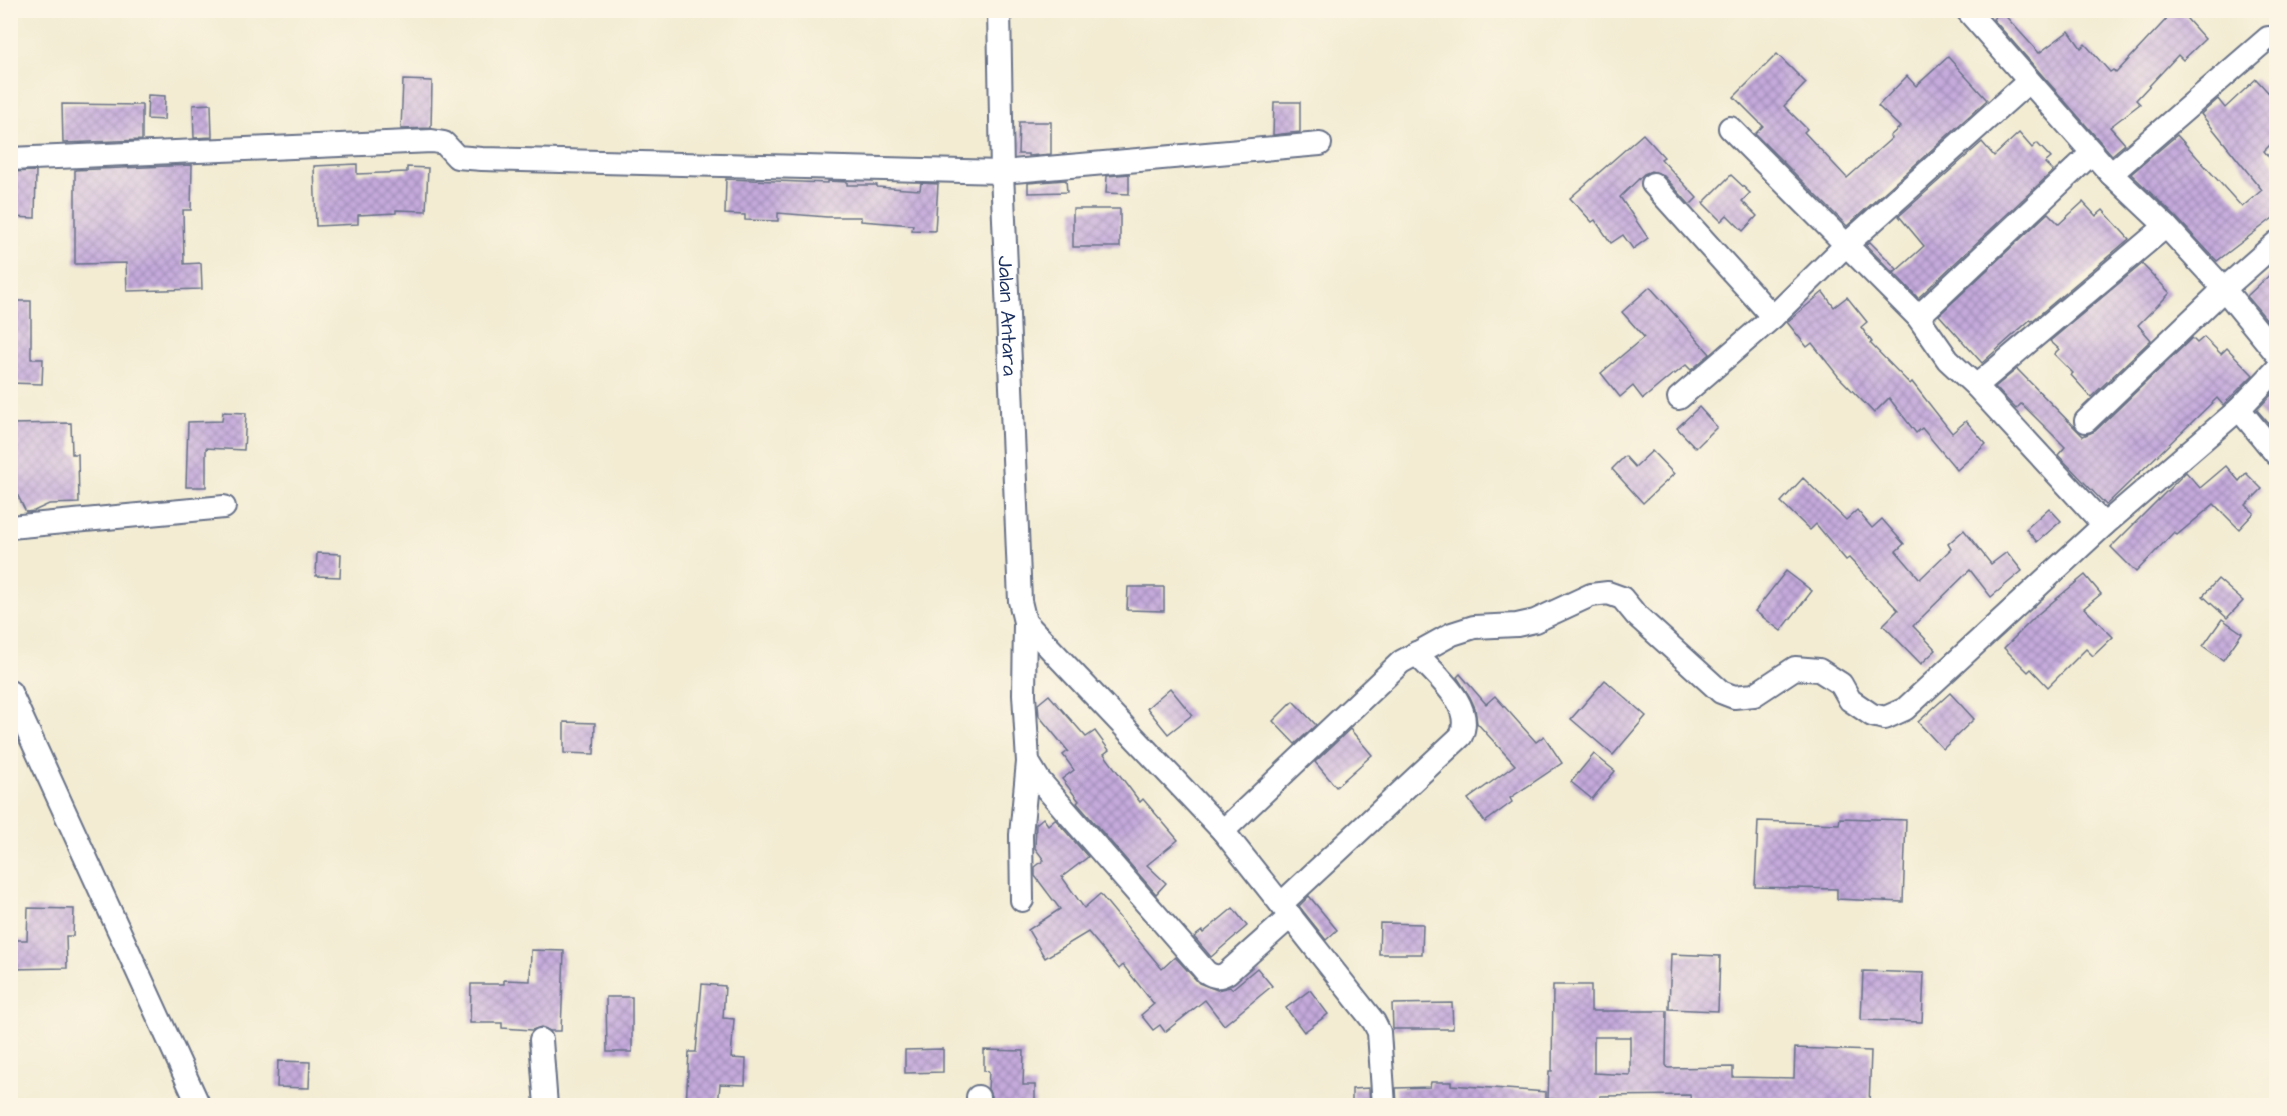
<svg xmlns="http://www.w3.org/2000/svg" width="2287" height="1116" font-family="'Architects Daughter',sans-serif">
  <defs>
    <pattern id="building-cross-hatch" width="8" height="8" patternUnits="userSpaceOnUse" patternTransform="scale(1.5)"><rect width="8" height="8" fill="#c5aadc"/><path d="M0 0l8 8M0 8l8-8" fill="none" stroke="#9f8bb6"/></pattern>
  </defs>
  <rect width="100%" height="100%" fill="#fcf5e5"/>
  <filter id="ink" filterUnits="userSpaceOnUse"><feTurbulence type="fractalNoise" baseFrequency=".0167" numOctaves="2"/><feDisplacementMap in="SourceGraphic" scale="12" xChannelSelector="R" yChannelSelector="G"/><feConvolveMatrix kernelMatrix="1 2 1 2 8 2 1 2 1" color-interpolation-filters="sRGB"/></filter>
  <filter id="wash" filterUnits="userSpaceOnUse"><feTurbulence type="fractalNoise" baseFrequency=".008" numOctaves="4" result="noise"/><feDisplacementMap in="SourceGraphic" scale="24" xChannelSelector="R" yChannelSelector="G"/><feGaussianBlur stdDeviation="1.35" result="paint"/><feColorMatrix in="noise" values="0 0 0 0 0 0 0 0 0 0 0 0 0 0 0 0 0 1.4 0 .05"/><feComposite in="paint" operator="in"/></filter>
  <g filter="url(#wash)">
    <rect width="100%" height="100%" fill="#f3ecd3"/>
    <g id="blocks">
      <!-- building -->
      <g fill="url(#building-cross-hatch)" fill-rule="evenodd">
        <path d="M2175,10H2179L2205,39L2183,60L2178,55L2136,100L2140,104L2110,127L2125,144L2112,155L1993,19L2001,11L2039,53L2069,31L2081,48L2085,44L2110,72L2113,70L2116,73Z"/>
        <path d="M1777,54L1806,83L1784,106L1807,129L1804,132L1847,178L1892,138L1890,136L1900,127L1878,106L1907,76L1916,86L1948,57L1987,100L1847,226L1755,134L1763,126L1734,97Z"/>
        <path d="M2256,79L2277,102L2276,139L2264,151L2277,167V215L2217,261L2176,217L2131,174L2177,135L2242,207L2262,190L2201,114L2218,99L2225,108Z"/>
        <path d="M403,80L432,81L431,128L401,129Z"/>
        <path d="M148,95L165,96L164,120L147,119Z"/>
        <path d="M1274,102H1300V132L1273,135Z"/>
        <path d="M62,104L142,105V140L63,143Z"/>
        <path d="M211,104L212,137L194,138L193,105Z"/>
        <path d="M1019,122H1051V154L1028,156V154H1018Z"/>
        <path d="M2019,133L2032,148L2037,143L2051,158L2045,163L2053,171L1918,298L1894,273L1924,246L1899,216L1982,142L1994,156Z"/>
        <path d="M1643,134L1664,157L1661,159L1697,198L1690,205L1663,175L1651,171L1644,174L1620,197L1648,238L1633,249L1623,235L1611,243L1595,220L1592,222L1570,198Z"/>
        <path d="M357,164V174L407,172V167L428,168L426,211L396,210V213L358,215V224L316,226L314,166Z"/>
        <path d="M192,165L191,210H183L184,264L201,263L202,289L127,291L126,263L75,264V170Z"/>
        <path d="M36,171L35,218L10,217V172Z"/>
        <path d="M1129,174V194L1106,193L1107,176Z"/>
        <path d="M1731,175L1750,193L1742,201L1757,216L1743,231L1727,215L1721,221L1703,203Z"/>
        <path d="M726,179L828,183V181L847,182V185H877V187L920,190L921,183L938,184L935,231L912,230L913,225L861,221V217H827L778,213V221L745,220V215L725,214Z"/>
        <path d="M1066,180L1067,192L1028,193V183Z"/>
        <path d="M2083,202L2096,216L2103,210L2129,239L2032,321L2030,320L1982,363L1939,315L2048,213L2059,224Z"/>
        <rect x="1073" y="209" width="47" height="38"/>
        <path d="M1870,242L1897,269L1893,273L1866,245Z"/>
        <path d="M2142,264L2170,293L2138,325L2151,340L2091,397L2071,375L2073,373L2054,354L2059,349L2050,341Z"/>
        <path d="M2277,268V332L2247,296Z"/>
        <path d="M1650,287L1710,354L1691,370L1686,365L1675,374L1674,373L1643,399L1633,386L1620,397L1601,373L1644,337L1622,312Z"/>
        <path d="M1823,292L1834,307L1847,297L1867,322L1861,327L1872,342L1870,343L1910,384L1912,382L1952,433L1966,421L1986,444L1957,470L1922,428L1916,433L1889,398L1874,413L1838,376L1812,343L1807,347L1787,322Z"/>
        <path d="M10,301H31V359H43L42,384L10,383Z"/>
        <path d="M2204,337L2221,354L2227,348L2253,375L2223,405L2217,398L2106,505L2058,455L2065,447L2024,406L2021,404L2016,409L1995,387L2017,369L2083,436L2095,431L2192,338L2197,343Z"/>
        <path d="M2271,395L2277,400V433L2257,410Z"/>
        <path d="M1699,407L1717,427L1696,448L1677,428Z"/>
        <path d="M223,412L246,413L244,450L206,448V487H186L188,422L222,421Z"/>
        <path d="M71,423L72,454H78L79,503L49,504L34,511L26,512L10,480V424Z"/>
        <path d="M1652,451L1674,474L1643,503L1612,469L1625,456L1635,467Z"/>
        <path d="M2226,466L2239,481L2246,473L2262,489L2246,505L2254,513L2239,529L2214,504L2177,535L2174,532L2136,572L2111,547L2186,472L2200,488Z"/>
        <path d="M1803,478L1846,520L1857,510L1872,528L1882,519L1904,544L1896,551L1920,579L1951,549L1948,544L1964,530L1991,564L2007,552L2022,571L1991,597L1970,570L1913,626L1936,650L1921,664L1883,625L1898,610L1849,558L1846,560L1816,524L1810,530L1781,502Z"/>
        <path d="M2049,508L2061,521L2037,542L2026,529Z"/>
        <path d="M317,553L341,554L340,577L316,576Z"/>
        <path d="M1786,571L1812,591L1781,631L1755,611Z"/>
        <path d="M2085,575L2101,594L2084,608L2113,637L2093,656L2086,649L2048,687L2031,669L2028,672L2004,648L2038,614Z"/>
        <path d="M2218,579L2243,601L2227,618L2203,596Z"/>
        <path d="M1128,587H1164V611L1127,610Z"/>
        <path d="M2222,619L2242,633L2223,660L2203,646Z"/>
        <path d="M1460,674L1486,704L1495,696L1536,742L1544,736L1562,763L1510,798L1512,802L1485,822L1468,799L1515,765L1477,723L1475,708L1470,697L1457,677Z"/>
        <path d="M1605,680L1646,716L1613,755L1571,719Z"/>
        <path d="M1170,688L1192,715L1168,734L1147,708Z"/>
        <path d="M1950,693L1974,719L1943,749L1918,722Z"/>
        <path d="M1049,695L1086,737L1095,731L1109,750L1104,754L1140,802L1143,799L1178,840L1147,865L1166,883L1156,894L1077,803L1079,801L1062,779L1074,770L1063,755L1068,751L1039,716L1038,704Z"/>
        <path d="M1293,701L1316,725L1295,744L1273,721Z"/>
        <path d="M564,722L595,723L594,754L564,753Z"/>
        <path d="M1350,729L1372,755L1336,787L1315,762Z"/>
        <path d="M1594,754L1615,771L1592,799L1571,782Z"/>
        <path d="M1043,818L1048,825L1055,819L1088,857L1062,877L1084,908L1100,894L1162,969L1175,957L1199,983L1217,990L1230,987L1232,989L1257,968L1272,986L1224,1025L1205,1000L1165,1032L1160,1025L1153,1030L1141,1015L1154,1004L1123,965L1119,969L1088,932L1045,958L1028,930L1060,909L1035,876V867L1044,860L1035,848L1036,824Z"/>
        <path d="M1840,818L1906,820L1903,902L1837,899V889L1755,887L1758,821L1839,824Z"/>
        <path d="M1309,896L1337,930L1326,940L1299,906Z"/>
        <path d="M28,908L74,909L73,936H66L67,968L10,969V940H27Z"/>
        <path d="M1233,908L1247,926L1211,957L1194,937L1202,931L1203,933Z"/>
        <path d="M1380,923L1423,924L1422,954H1379Z"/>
        <path d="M531,950L564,951L561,1031H550L541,1027L532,1030L502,1028V1023H470L471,984H504V980L530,981Z"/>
        <path d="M1671,954L1720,956L1718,1011L1669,1009Z"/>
        <path d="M1863,971L1924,973L1922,1022L1861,1020Z"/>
        <path d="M702,984L725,986L723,1018L734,1019L731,1058L746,1059L745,1085L720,1084L718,1106H686L689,1052H696Z"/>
        <path d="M1553,985H1591V1011H1667L1666,1065L1668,1068L1733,1067V1077L1794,1078L1795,1048L1871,1051L1869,1106H1744V1101L1691,1102L1690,1095L1600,1096L1599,1102L1548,1099L1549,1071H1552ZM1594,1037H1630V1075L1594,1073Z"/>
        <path d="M1310,990L1328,1014L1304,1032L1286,1008Z"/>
        <path d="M606,997H632V1052H607Z"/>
        <path d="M1452,1003L1453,1029H1393L1392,1004Z"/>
        <path d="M943,1049V1072L905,1073V1050Z"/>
        <path d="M984,1050L1024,1051L1023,1085H1035V1106H992L991,1096L988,1089L989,1072L984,1071Z"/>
        <path d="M278,1061L310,1062L309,1088L277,1087Z"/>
        <path d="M1431,1082H1451V1085L1546,1092V1106H1397L1396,1088L1430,1087Z"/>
        <path d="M1369,1088L1370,1106H1352V1089Z"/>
      </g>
    </g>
  </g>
  <g filter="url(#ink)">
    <use href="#blocks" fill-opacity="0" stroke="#677187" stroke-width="1.5"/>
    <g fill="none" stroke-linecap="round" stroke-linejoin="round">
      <defs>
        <g id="street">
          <path id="s1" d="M999,10L1002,172L1020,601L1025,622L1024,694L1028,762L1021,835L1022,900"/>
          <path d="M1967,10L2111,174L2166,226L2224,289L2276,353"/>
          <path d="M1730,128L1918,317L1948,360L1976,386L2104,525"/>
          <path d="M10,159L432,141L444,143L457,157L482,159L1002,172L1320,144"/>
          <path d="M2111,174L2268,38H2276"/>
          <path d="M1653,184L1773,317"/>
          <path d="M1918,317L2092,153"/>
          <path d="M1976,386L2166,226"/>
          <path d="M1679,398L1773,317L1846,245L2029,81"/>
          <path d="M2239,409L2276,454"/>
          <path d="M2086,421L2224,289L2276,243"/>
          <path d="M10,527L224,507"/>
          <path d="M1025,622L1223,831"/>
          <path d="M10,692L199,1106"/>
          <path d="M1028,762L1039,780L1206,972C1214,977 1219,978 1227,973L1291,916"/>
          <path d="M1281,904L1461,736C1475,705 1435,675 1416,653"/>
          <path d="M541,1040L546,1106"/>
          <path d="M978,1097V1106"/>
          <path d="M1384,1106L1379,1032L1374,1022L1223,831L1401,662L1452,634L1474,627L1517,625L1535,621L1591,595L1608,593L1622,598L1636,615L1721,692L1734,697L1754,695L1795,668L1819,670L1841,684L1850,700L1872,715L1885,718L1905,709L2104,525L2239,409L2276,370"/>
        </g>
      </defs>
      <!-- street casing -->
      <use href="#street" stroke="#677187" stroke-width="26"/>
      <!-- street -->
      <use href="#street" stroke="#fff" stroke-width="22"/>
    </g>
  </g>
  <g text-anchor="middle" stroke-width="4.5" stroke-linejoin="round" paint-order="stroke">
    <!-- street labels -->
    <g font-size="21" fill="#1b2f5e" stroke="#fcf5e5">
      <text dy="7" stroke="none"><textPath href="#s1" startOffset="306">Jalan Antara</textPath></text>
    </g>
  </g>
  <!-- margin -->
  <rect width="2287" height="1116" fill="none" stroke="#fcf5e5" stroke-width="36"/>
</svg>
